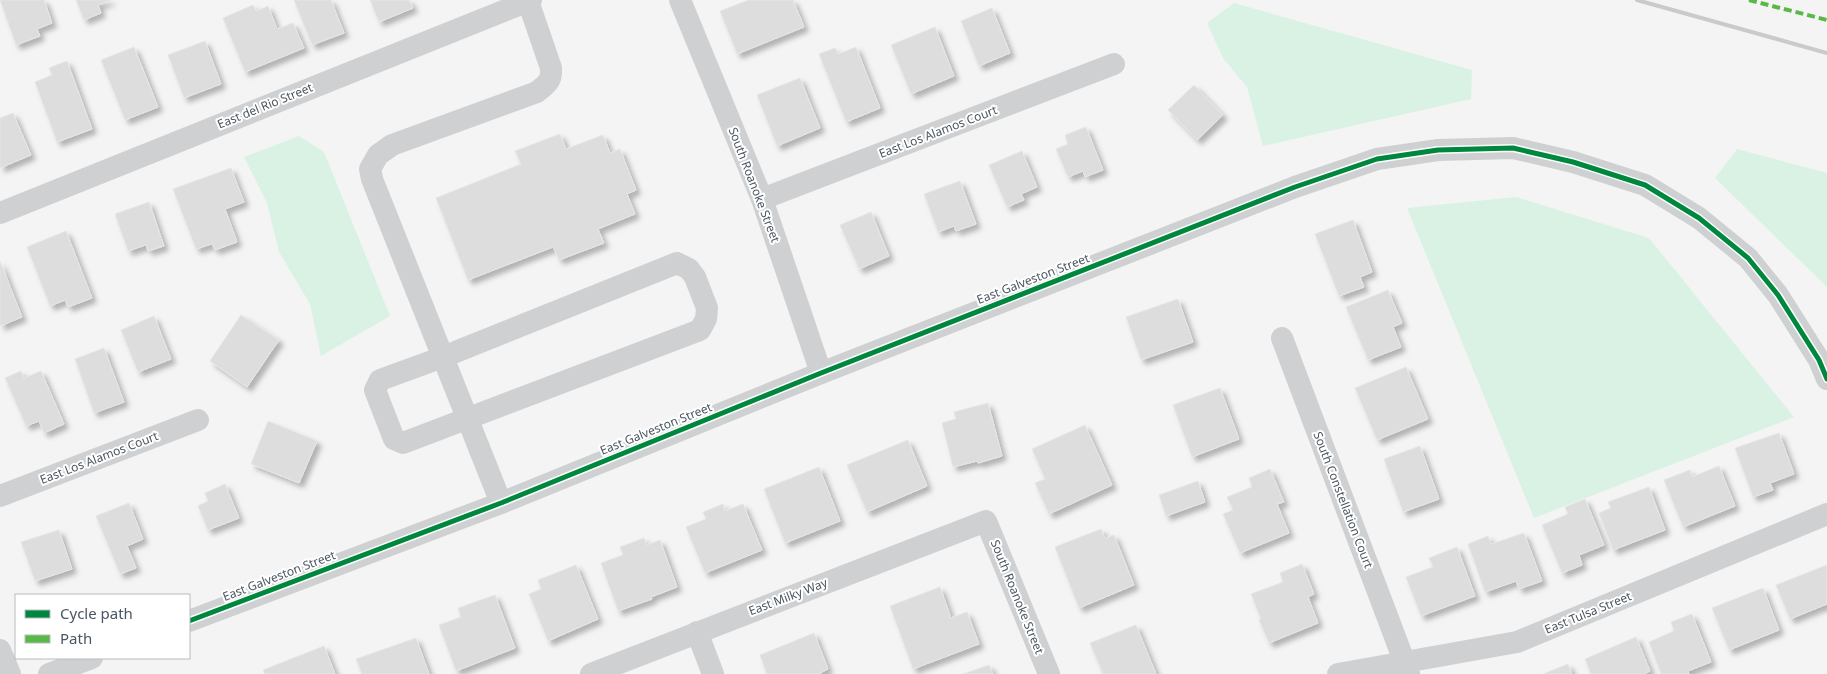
<svg xmlns="http://www.w3.org/2000/svg" width="1827" height="674" font-family="'Noto Sans',sans-serif">
  <defs>
    <filter id="shadow"><feDropShadow dx="4.5" dy="4.5" stdDeviation="2.5" flood-color="#0004"/></filter>
  </defs>
  <rect width="100%" height="100%" fill="#f4f4f4"/>
  <!-- green -->
  <g fill="#d9f2e3">
    <path d="M1234,3L1472,70L1471,99L1263,146L1247,87L1223,58L1207,23Z"/>
    <path d="M299,136L324,152L390,316L321,356L310,304L279,252L267,203L244,157Z"/>
    <path d="M1737,149L1827,173V287L1715,178Z"/>
    <path d="M1516,197L1649,238L1794,417L1534,518L1407,208Z"/>
  </g>
  <!-- building -->
  <g fill="#ddddde" stroke="#e5e6e7" filter="url(#shadow)">
    <path d="M0,0H44L52,23L37,29L40,36L16,45Z"/>
    <path d="M76,0H111L98,5L101,13L84,20Z"/>
    <path d="M294,0H331L344,33L312,45Z"/>
    <path d="M370,0H409L413,8L379,22Z"/>
    <path d="M749,0H793L804,27L737,54L720,11Z"/>
    <path d="M253,5L256,11L268,6L277,29L293,23L304,48L245,72L223,18Z"/>
    <path d="M992,8L1010,53L979,66L961,21Z"/>
    <path d="M935,27L954,76L911,94L891,45Z"/>
    <path d="M205,41L221,84L184,98L168,55Z"/>
    <path d="M134,47L158,107L125,120L101,60Z"/>
    <path d="M856,47L880,108L846,122L819,54L835,48L838,54Z"/>
    <path d="M67,61L92,129L57,142L35,82L52,75L49,68Z"/>
    <path d="M800,78L820,128L777,146L757,95Z"/>
    <path d="M1194,85L1223,115L1197,140L1168,110Z"/>
    <path d="M13,113L31,155L0,168V118Z"/>
    <path d="M1086,127L1103,170L1085,177L1083,171L1068,177L1056,149L1068,144L1065,135Z"/>
    <path d="M560,134L566,149L603,135L610,153L620,149L636,190L627,194L635,214L598,229L604,243L559,260L553,247L468,280L436,198L521,164L515,151Z"/>
    <path d="M1022,151L1037,187L1021,194L1024,200L1007,207L989,165Z"/>
    <path d="M231,168L244,202L225,209L237,242L215,250L212,244L196,249L173,189Z"/>
    <path d="M960,181L976,224L956,231L954,226L938,232L924,194Z"/>
    <path d="M149,202L164,246L148,251L146,245L128,251L115,214Z"/>
    <path d="M871,212L889,256L859,269L840,225Z"/>
    <path d="M1353,220L1372,272L1360,277L1364,287L1339,296L1315,234Z"/>
    <path d="M66,231L92,298L68,307L65,300L50,306L27,247Z"/>
    <path d="M0,261L22,317L0,326Z"/>
    <path d="M1388,290L1402,323L1393,327L1401,347L1368,360L1346,307Z"/>
    <path d="M1178,299L1193,342L1141,360L1126,317Z"/>
    <path d="M241,315L279,340L247,387L210,361Z"/>
    <path d="M154,316L171,359L138,372L121,330Z"/>
    <path d="M104,348L124,402L94,413L75,359Z"/>
    <path d="M1406,367L1428,419L1377,440L1355,388Z"/>
    <path d="M21,371L24,378L41,371L64,424L44,433L39,421L26,426L5,378Z"/>
    <path d="M1220,388L1239,439L1192,457L1173,405Z"/>
    <path d="M988,403L1002,456L978,463L977,461L953,467L942,423L956,419L954,412Z"/>
    <path d="M268,421L317,441L299,483L251,464Z"/>
    <path d="M1085,425L1112,485L1049,514L1035,483L1045,479L1032,449Z"/>
    <path d="M1779,433L1794,474L1770,483L1773,490L1753,497L1735,448Z"/>
    <path d="M908,440L927,486L867,512L847,465Z"/>
    <path d="M1420,446L1439,499L1403,512L1384,459Z"/>
    <path d="M1719,466L1735,506L1683,527L1664,480L1690,470L1692,477Z"/>
    <path d="M819,467L840,521L785,543L764,489Z"/>
    <path d="M1270,469L1284,502L1277,504L1289,533L1240,553L1223,514L1233,510L1227,497L1252,487L1249,478Z"/>
    <path d="M1198,481L1205,502L1166,516L1159,495Z"/>
    <path d="M225,484L239,518L208,530L198,506L208,501L205,493Z"/>
    <path d="M1649,487L1665,530L1613,550L1599,513L1611,508L1608,502Z"/>
    <path d="M1585,499L1604,545L1579,555L1582,565L1562,573L1542,525L1568,514L1565,507Z"/>
    <path d="M129,503L143,539L127,546L136,568L120,574L96,516Z"/>
    <path d="M723,504L725,511L743,504L762,550L705,573L686,527L706,519L703,512Z"/>
    <path d="M1101,529L1105,538L1114,535L1134,585L1079,608L1055,547Z"/>
    <path d="M59,530L72,569L35,581L21,542Z"/>
    <path d="M1524,533L1542,581L1519,589L1516,581L1485,592L1468,544L1488,536L1491,544Z"/>
    <path d="M644,538L647,545L660,540L677,587L651,597L652,599L618,611L601,563L623,555L620,547Z"/>
    <path d="M1457,547L1475,596L1421,616L1406,577L1433,567L1429,558Z"/>
    <path d="M1302,564L1314,594L1308,597L1318,623L1269,643L1259,620L1261,619L1251,594L1283,582L1280,573Z"/>
    <path d="M576,565L598,619L548,641L529,594L541,589L538,580Z"/>
    <path d="M1827,565V604L1790,619L1776,585Z"/>
    <path d="M940,587L951,618L967,612L979,644L913,669L890,606Z"/>
    <path d="M1763,588L1779,630L1729,650L1712,608Z"/>
    <path d="M495,595L515,648L456,671L439,625L461,617L458,608Z"/>
    <path d="M1692,614L1711,662L1688,671L1689,674H1661L1649,642L1674,631L1671,622Z"/>
    <path d="M1136,625L1156,674H1103L1090,643Z"/>
    <path d="M814,633L828,669L819,674H767L760,655Z"/>
    <path d="M1636,637L1650,671L1644,674H1591L1585,659Z"/>
    <path d="M416,638L429,674H362L356,659Z"/>
    <path d="M324,646L335,674H265L263,670Z"/>
    <path d="M1568,664L1572,674H1543Z"/>
    <path d="M989,665L993,674H963Z"/>
  </g>
  <g fill="none" stroke-linecap="round" stroke-linejoin="round">
    <!-- minor -->
    <g stroke="#ced0d2" stroke-width="22">
      <path d="M680,0L762,199L821,373"/>
      <path d="M762,199L1114,64"/>
      <path d="M0,213L531,0"/>
      <path d="M677,263L689,269L695,277L707,308L706,319L700,330L403,443L394,439L375,390L380,380L443,357Z"/>
      <path d="M1282,338L1409,674"/>
      <path d="M0,496L198,420"/>
      <path d="M501,503L372,179L370,169L378,155L392,145L537,92C547,84 552,81 551,68L528,1"/>
      <path d="M189,621L501,503L821,373L1295,187L1377,159L1438,150L1513,148L1573,162L1645,185L1699,218L1748,258L1778,295L1819,360L1827,379"/>
      <path d="M697,632L713,674"/>
      <path d="M0,650L10,674"/>
      <path d="M49,674L92,658"/>
      <path d="M591,674L986,521L1049,674"/>
      <path d="M1338,674L1517,642L1827,514"/>
    </g>
    <!-- rail -->
    <path stroke="#c9cacc" stroke-width="4" d="M1637,0L1827,53"/>
    <!-- quiet -->
    <path stroke="#58b947" stroke-width="4" stroke-dasharray="8 4" stroke-linecap="butt" d="M1749,0L1827,20"/>
    <defs>
      <path id="cycleway" d="M189,621L501,503L821,373L1295,187L1377,159L1438,150L1513,148L1573,162L1645,185L1699,218L1748,258L1778,295L1819,360L1827,379"/>
    </defs>
    <!-- cycleway casing -->
    <use href="#cycleway" stroke="#fff" stroke-width="8"/>
    <!-- cycleway -->
    <use href="#cycleway" stroke="#00873e" stroke-width="5"/>
  </g>
  <g text-anchor="middle" stroke-width="4" stroke-linejoin="round" paint-order="stroke">
    <!-- street labels -->
    <g font-size="12" fill="#4a5661" stroke="#fff">
      <text transform="translate(265 106) rotate(-22)" y="4">East del Rio Street</text>
      <text transform="translate(938 132) rotate(-21)" y="4">East Los Alamos Court</text>
      <text transform="translate(754 185) rotate(69)" y="4">South Roanoke Street</text>
      <text transform="translate(1033 279) rotate(-21)" y="4">East Galveston Street</text>
      <text transform="translate(656 429) rotate(-22)" y="4">East Galveston Street</text>
      <text transform="translate(99 458) rotate(-21)" y="4">East Los Alamos Court</text>
      <text transform="translate(1343 500) rotate(69)" y="4">South Constellation Court</text>
      <text transform="translate(279 576) rotate(-21)" y="4">East Galveston Street</text>
      <text transform="translate(788 597) rotate(-21)" y="4">East Milky Way</text>
      <text transform="translate(1017 597) rotate(68)" y="4">South Roanoke Street</text>
      <text transform="translate(1588 613) rotate(-22)" y="4">East Tulsa Street</text>
    </g>
  </g>
  <!-- legend -->
  <rect x="15" y="594" width="175" height="65" fill="#ffffff" stroke="#b7bbc0"/>
  <rect x="25" y="610" width="25" height="8" fill="#00873e" stroke="#b7bbc0"/>
  <text x="60" y="619" font-size="15" fill="#4a5661">Cycle path</text>
  <rect x="25" y="635" width="25" height="8" fill="#58b947" stroke="#b7bbc0"/>
  <text x="60" y="644" font-size="15" fill="#4a5661">Path</text>
</svg>
